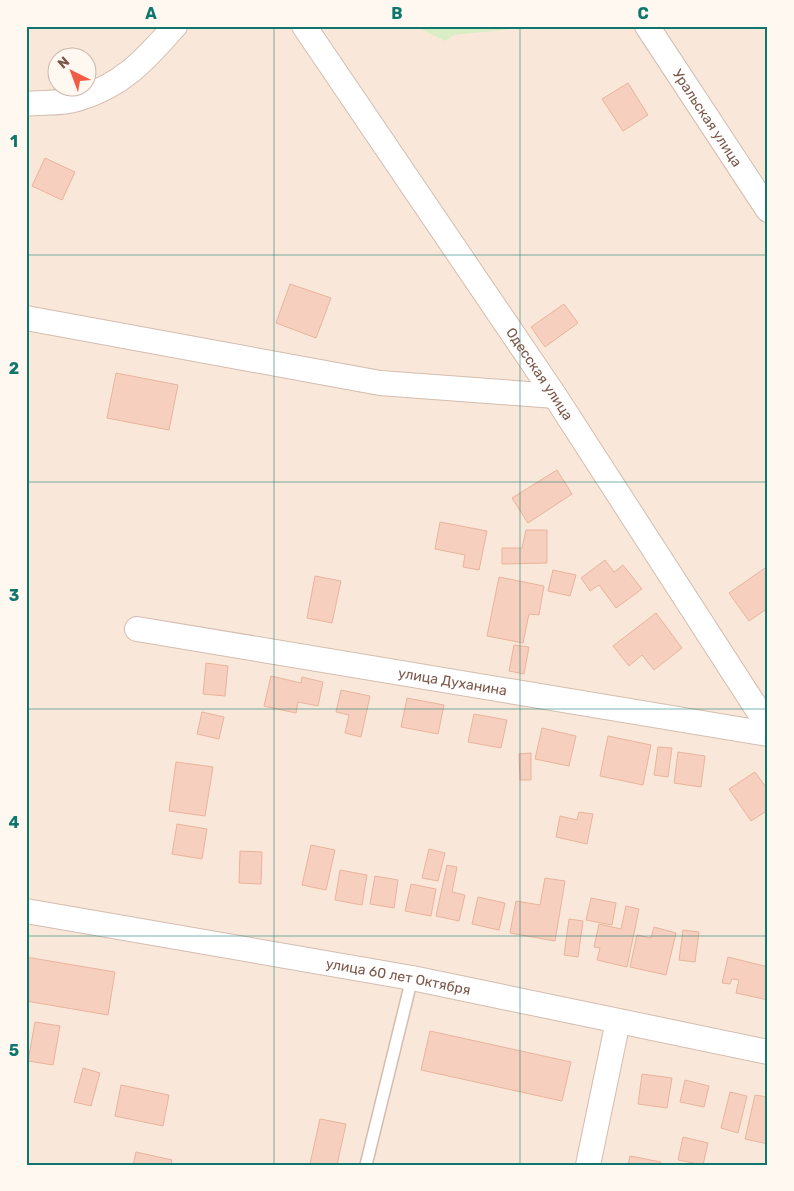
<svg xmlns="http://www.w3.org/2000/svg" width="794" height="1191" font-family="Rubik,sans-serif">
  <rect width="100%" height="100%" fill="#fef4e9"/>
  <!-- residential -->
  <path fill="#f9e8d9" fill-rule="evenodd" d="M26,26H768V1165H26ZM58,58H88V88H58Z"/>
  <!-- green -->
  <path fill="#d9eec5" d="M415,26H518L504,30L454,35L445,41Z"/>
  <!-- building -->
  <g fill="#f6cfbe" stroke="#eab39c">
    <path d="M628,83L648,115L623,131L602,99Z"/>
    <path d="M45,158L75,172L62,200L32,186Z"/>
    <path d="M290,284L331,298L316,338L276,323Z"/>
    <path d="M564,304L578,323L545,347L531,327Z"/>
    <path d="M116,373L178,385L169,430L107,418Z"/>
    <path d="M557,470L572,494L528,523L512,498Z"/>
    <path d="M440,522L487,531L479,570L463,567L465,555L435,549Z"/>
    <path d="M526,530H547V563L502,564V548H522Z"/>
    <path d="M605,560L614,572L623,565L642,589L616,608L599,585L590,591L581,578Z"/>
    <path d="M768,566V589L765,591L768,595V608L749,621L729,593Z"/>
    <path d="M553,570L576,575L570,596L548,591Z"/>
    <path d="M315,576L341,581L332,623L307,618Z"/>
    <path d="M499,577L544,586L539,615L529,614L523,643L487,636Z"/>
    <path d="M656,613L682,648L654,670L642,655L629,666L613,646Z"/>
    <path d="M514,645L529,647L524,674L509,671Z"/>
    <path d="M206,663L228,666L225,696L203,694Z"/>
    <path d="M271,676L301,683L302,677L323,682L318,706L298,702L296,713L264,706Z"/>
    <path d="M341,690L370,696L361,737L345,733L349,715L336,712Z"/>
    <path d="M407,698L444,705L438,734L401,727Z"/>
    <path d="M202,712L224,717L219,739L197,734Z"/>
    <path d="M474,714L507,720L501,748L468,742Z"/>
    <path d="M542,728L576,736L569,766L535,759Z"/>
    <path d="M608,736L651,745L643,785L600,776Z"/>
    <path d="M658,747L672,748L668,777L654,775Z"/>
    <path d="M678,752L705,756L701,787L674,783Z"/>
    <path d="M531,753V780H520L519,754Z"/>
    <path d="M176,762L213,767L205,816L169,811Z"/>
    <path d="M755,772L768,790V810L751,821L729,789Z"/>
    <path d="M579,812L593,814L587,844L556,837L560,816L577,820Z"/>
    <path d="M177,824L207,829L202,859L172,854Z"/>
    <path d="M311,845L335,850L326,890L302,885Z"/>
    <path d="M429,849L445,853L438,881L422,878Z"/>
    <path d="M240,851L262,852L261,884L239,883Z"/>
    <path d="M447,865L457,867L452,892L465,895L459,921L436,916Z"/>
    <path d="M340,870L367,875L362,905L335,900Z"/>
    <path d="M375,876L398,880L394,908L370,904Z"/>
    <path d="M545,878L565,881L555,941L510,933L516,901L540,905Z"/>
    <path d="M411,884L436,889L431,916L405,911Z"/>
    <path d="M478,897L505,903L499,930L472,924Z"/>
    <path d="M591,898L616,903L612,925L586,920Z"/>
    <path d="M626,906L639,909L627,967L597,960L600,948L594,947L599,924L621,929Z"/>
    <path d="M569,919L583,921L578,957L564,955Z"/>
    <path d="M654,927L676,933L666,975L630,967L637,935L651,938Z"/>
    <path d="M683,930L699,932L695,962L679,960Z"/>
    <path d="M26,957L115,972L108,1015L26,1001Z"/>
    <path d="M728,957L768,967V1000L736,993L739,980L732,979L730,984L722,983Z"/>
    <path d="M35,1022L60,1026L53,1065L28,1061Z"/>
    <path d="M430,1031L571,1062L562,1101L421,1070Z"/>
    <path d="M83,1068L100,1073L91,1106L74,1102Z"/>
    <path d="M642,1074L672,1078L667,1108L638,1104Z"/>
    <path d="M685,1080L709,1086L704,1107L680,1102Z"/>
    <path d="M121,1085L169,1095L163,1126L115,1116Z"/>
    <path d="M730,1092L747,1096L738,1133L721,1128Z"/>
    <path d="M755,1095L768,1097V1144L745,1139Z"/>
    <path d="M320,1119L346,1124L337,1165L310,1164Z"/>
    <path d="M683,1137L708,1143L703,1165L678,1160Z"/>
    <path d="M136,1152L172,1160L171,1165H133Z"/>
    <path d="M630,1156L661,1162L660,1165H628Z"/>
  </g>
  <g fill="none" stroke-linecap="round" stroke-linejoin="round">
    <defs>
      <path id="service" d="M366,1165L412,978"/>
      <g id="minor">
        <path id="s1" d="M304,26L555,396L768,726"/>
        <path id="s2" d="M647,26L768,210"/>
        <path d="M26,104C42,102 61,104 77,99C122,86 145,60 175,26"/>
        <path d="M26,318L380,383L555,396"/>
        <path id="s3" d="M137,629L768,734"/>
        <path id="s4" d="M26,911L412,978L768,1052"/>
        <path d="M588,1165L618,1021"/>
      </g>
    </defs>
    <!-- service casing -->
    <use href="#service" stroke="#d4bcaf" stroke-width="14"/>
    <!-- minor casing -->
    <use href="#minor" stroke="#d4bcaf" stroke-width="26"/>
    <!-- service -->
    <use href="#service" stroke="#fff" stroke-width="11"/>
    <!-- minor -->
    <use href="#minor" stroke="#fff" stroke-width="24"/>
  </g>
  <!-- grid -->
  <path fill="none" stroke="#0f766e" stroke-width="1" stroke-opacity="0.55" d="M274,26V1165M520,26V1165M26,255H768M26,482H768M26,709H768M26,936H768"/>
  <g text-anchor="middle" stroke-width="4" stroke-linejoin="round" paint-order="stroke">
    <!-- street labels -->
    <g font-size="14" fill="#7c5649" stroke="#fff8f1">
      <text dy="5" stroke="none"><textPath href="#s2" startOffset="110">Уральская улица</textPath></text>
      <text dy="5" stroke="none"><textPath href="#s1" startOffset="420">Одесская улица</textPath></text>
      <text dy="5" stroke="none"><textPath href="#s3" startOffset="320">улица Духанина</textPath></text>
      <text dy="5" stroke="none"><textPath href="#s4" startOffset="378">улица 60 лет Октября</textPath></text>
    </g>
  </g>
  <!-- border -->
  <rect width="794" height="1191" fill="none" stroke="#fff8f1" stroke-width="55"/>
  <!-- north arrow -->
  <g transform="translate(72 72) rotate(318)"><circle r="24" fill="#fff8f1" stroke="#cbb7ae"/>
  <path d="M0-4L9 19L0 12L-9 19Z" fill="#f25b44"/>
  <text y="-8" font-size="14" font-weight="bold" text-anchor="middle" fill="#7c5649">N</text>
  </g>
  <rect x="28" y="28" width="738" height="1136" fill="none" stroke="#0f766e" stroke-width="2"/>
  <g font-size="16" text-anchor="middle" font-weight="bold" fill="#0f766e">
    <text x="151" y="19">A</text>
    <text x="397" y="19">B</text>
    <text x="643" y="19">C</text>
    <text x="14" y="147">1</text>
    <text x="14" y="374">2</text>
    <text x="14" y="601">3</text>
    <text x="14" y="828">4</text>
    <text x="14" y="1056">5</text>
  </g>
</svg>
